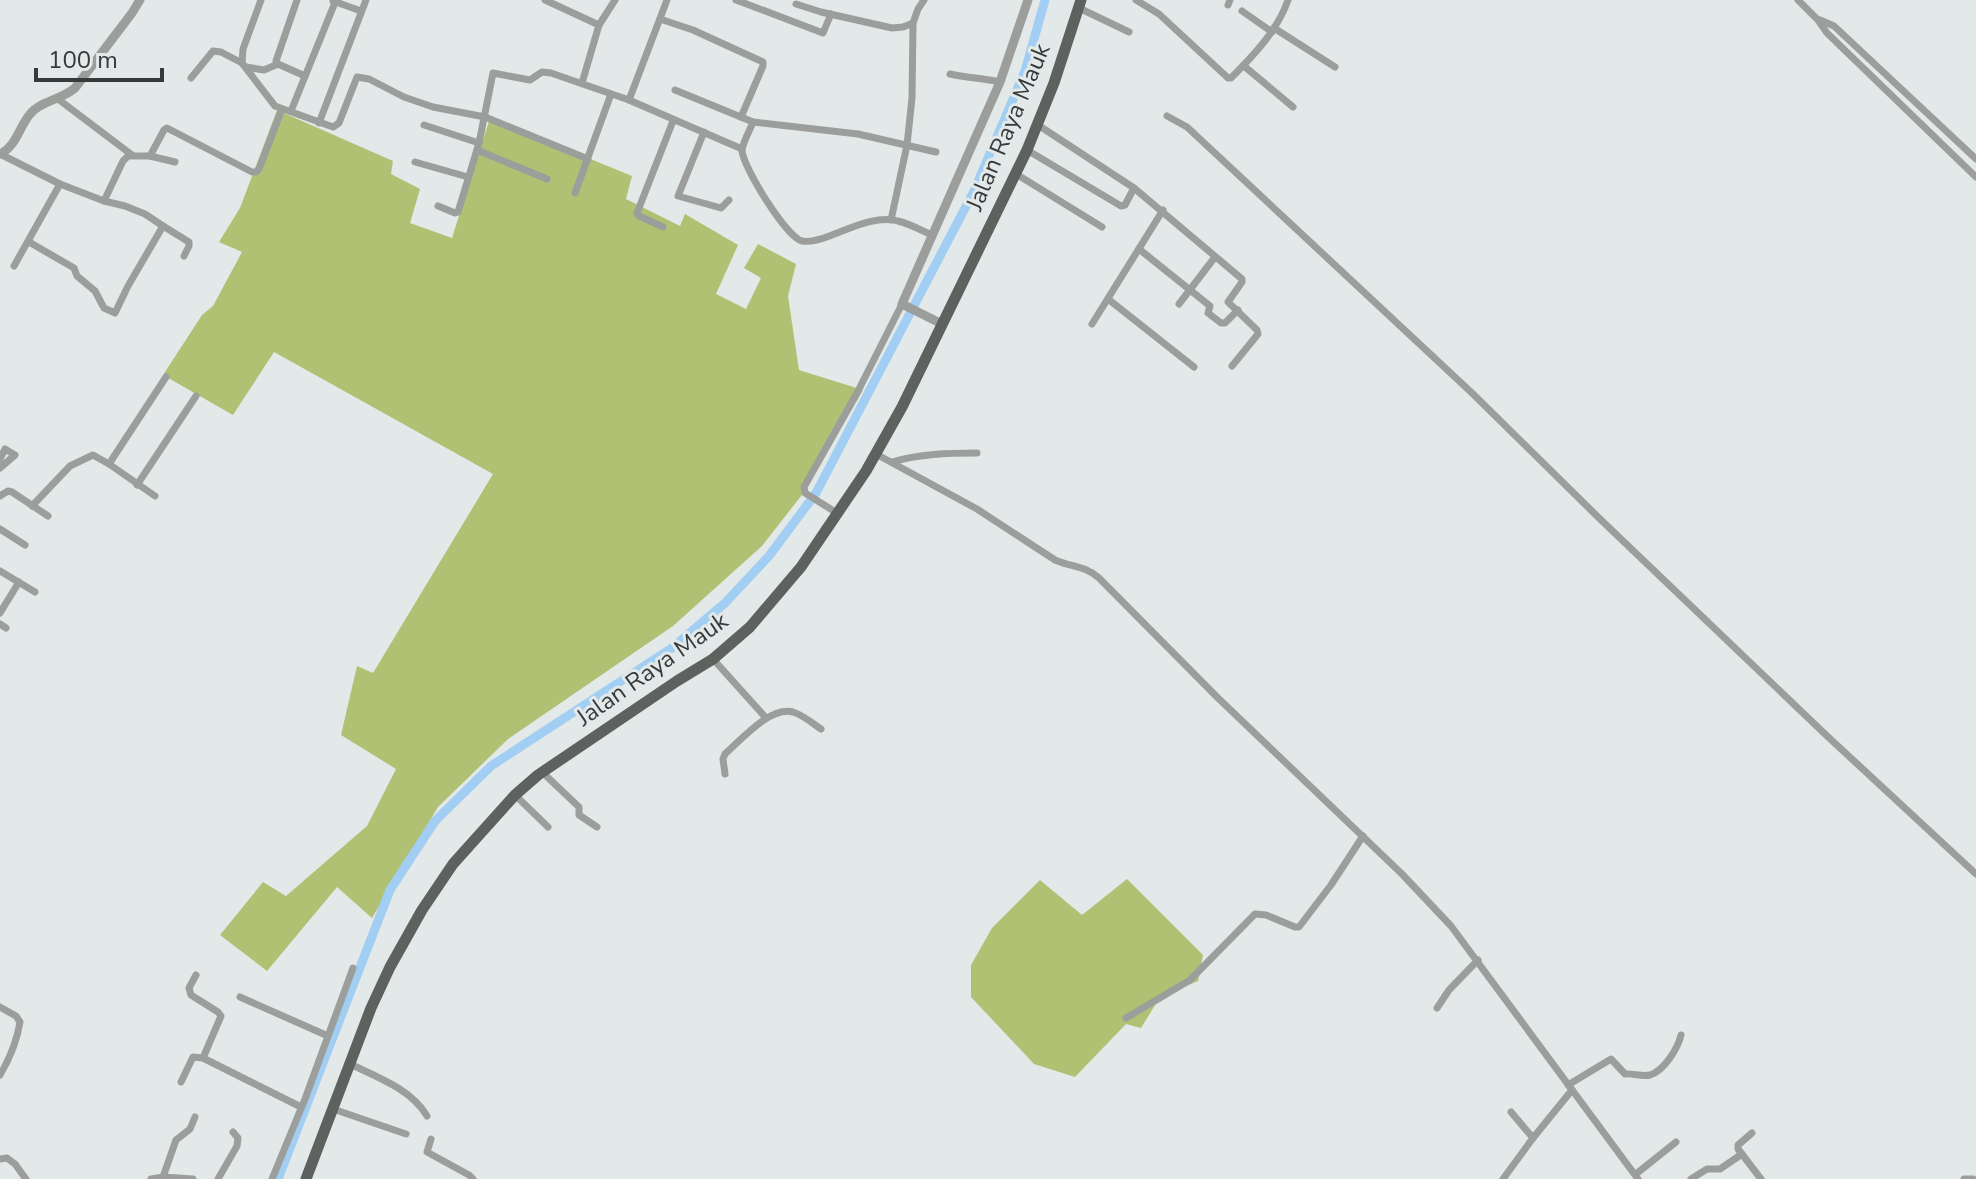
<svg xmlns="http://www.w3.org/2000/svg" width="1976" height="1179" font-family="'Nunito Sans',sans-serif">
  <rect width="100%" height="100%" fill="#e2e9e8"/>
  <!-- green -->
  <g fill="#b0c173">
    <path d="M277,110L393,161L391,174L420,189L410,223L452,238L490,118L632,176L626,199L680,226L685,214L738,245L716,294L746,309L761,278L744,268L758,244L796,264L788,296L799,370L863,390L805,491L762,546L673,626L508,739L438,807L372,918L337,887L267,971L220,935L263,882L286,896L367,826L396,769L341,735L357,666L373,673L493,474L274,352L233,415L163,375L202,315L213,306L242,252L219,242L240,208Z"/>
    <path d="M1127,879L1203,955L1198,981L1160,997L1141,1028L1126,1024L1075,1077L1034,1064L971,997V965L992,928L1040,880L1082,915Z"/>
  </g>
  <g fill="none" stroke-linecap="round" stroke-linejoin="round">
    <!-- canal -->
    <path stroke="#a1cef2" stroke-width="9" d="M278,1179L390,890L435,821L491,766L672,648L725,603L769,556L816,493L974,191L1025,71L1045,0"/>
    <!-- minor -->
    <g stroke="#9c9e9c" stroke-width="7">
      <path d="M261,0L243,49L242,63L275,106L333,127L339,123L357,77L369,79L404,97L433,107L485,117L588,159"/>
      <path d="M297,0L276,61L278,64L305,76"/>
      <path d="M545,0L599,25"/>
      <path d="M736,0L823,33L831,14"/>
      <path d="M1136,0L1159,14L1228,78H1231C1253,56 1278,30 1288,0"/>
      <path d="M1798,0L1818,20L1827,33L1976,177"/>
      <path d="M333,1L361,11"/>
      <path d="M796,4L821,12L892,28L903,27L913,23"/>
      <path d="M1228,5L1230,0"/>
      <path d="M1079,8L1129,32"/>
      <path d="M1242,11L1272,32"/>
      <path d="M660,19L693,30L763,62V66L741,117"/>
      <path d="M1820,20L1834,26L1976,159"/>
      <path d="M1274,28L1335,67"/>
      <path d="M1244,66L1293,107"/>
      <path d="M246,67L264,70L278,64"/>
      <path d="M950,74C967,78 983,78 1000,82"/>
      <path d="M191,78L213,51L221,52L242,63"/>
      <path d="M582,83L599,25L615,0"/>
      <path d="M675,90L753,122L858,134L936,152"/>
      <path d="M58,99L132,155"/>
      <path d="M629,100L667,0"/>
      <path d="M291,111L336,0"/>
      <path d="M1167,116L1187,127L1472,393L1599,518L1826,735L1976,874"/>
      <path d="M753,122C750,130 743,142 742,150C742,166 787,238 802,241C812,243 824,238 832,235C851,228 877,215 898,221C910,224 921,230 932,235"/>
      <path d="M319,123L366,0"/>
      <path d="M424,125L479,143"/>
      <path d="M1038,125L1134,188L1242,279V282L1228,302L1257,330L1258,334L1232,366"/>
      <path d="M704,132L678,196L721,208L729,200"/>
      <path d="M477,150L547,179"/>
      <path d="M1027,150L1121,206L1125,205L1134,188"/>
      <path d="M0,154L60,184L104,201L125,206L145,214L163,226L128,286L115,313L104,308L95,291L77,276L74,268L29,242"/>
      <path d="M150,156L164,130L167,128L252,172H256L259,169L282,109"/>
      <path d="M415,162L468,177"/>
      <path d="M1016,174L1102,227"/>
      <path d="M575,193L611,94"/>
      <path d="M104,201L123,161L128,156H150L175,162"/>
      <path d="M438,206L455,213L458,212L479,143L493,73L530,80L542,72L551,73L629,100L742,149"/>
      <path d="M891,220L907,145L912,98L913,23L918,9L924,0"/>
      <path d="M163,226L189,242V246L184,256"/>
      <path d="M663,227L639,216L637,213L673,121"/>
      <path d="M1139,249L1210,306L1208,313L1221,323H1225L1238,310"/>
      <path d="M14,266L60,184"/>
      <path d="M1108,299L1194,367"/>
      <path d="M1179,304L1215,257"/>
      <path d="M1092,324L1163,210"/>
      <path d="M876,454L977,509L1055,560C1071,567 1086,566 1099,578L1218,698L1402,874L1451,926L1638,1179"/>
      <path d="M0,459L5,449L15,455L0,468"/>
      <path d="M892,462C919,454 948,453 977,453"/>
      <path d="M109,464L166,377"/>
      <path d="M137,485L196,396"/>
      <path d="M0,496L8,491L12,492L48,516"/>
      <path d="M32,506L70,466L93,455L109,464L155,496"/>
      <path d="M837,513L805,493L804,487L857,393L902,304"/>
      <path d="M0,529L25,545"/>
      <path d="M0,571L35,592"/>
      <path d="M0,613L19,582"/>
      <path d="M0,624L6,628"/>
      <path d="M713,659L766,718"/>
      <path d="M542,772L579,807V815L597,827"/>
      <path d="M725,774L723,759L725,754C741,740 770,706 793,712C803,715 812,723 821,729"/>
      <path d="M515,795L548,827"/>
      <path d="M196,975L189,988L191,995L218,1012L221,1016L203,1058L301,1107"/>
      <path d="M240,997L328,1036"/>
      <path d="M0,1007L16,1016L20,1022C17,1041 10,1058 0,1075"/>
      <path d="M1437,1008L1449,990L1478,960"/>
      <path d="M1126,1018L1190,980L1255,914L1266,915L1295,927H1299L1331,885L1363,836"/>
      <path d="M350,1064C377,1077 411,1089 427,1116"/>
      <path d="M181,1082L193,1057L203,1058"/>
      <path d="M1568,1085L1611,1059L1625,1074C1633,1073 1642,1077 1650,1075C1664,1071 1678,1048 1681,1035"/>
      <path d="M333,1109L406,1134"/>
      <path d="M1511,1112L1533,1138"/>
      <path d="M1752,1133L1738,1145V1149L1761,1179"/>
      <path d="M431,1139L427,1152L469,1175L473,1179"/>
      <path d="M0,1159L7,1158L15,1164L26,1179"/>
      <path d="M1636,1174L1676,1142"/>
      <path d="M163,1177L176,1140L190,1129L195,1117"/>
      <path d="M151,1179L163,1177L193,1179"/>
      <path d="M218,1179L237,1146L238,1138L233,1132"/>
      <path d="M272,1179L305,1099L353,968"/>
      <path d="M1503,1179L1533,1138L1572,1090"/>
      <path d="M1691,1179L1707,1169H1720L1742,1154"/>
      <path d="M1964,1179H1973"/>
    </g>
    <!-- tertiary -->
    <g stroke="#9c9e9c" stroke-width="9">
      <path d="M0,154C17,146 19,126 31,113C41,101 61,100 75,88L132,13L140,0"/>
      <path d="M942,324L902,304L1000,82L1028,0"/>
    </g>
    <!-- primary -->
    <path stroke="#5e625e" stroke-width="11" d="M306,1179L371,1008L390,967L422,910L453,864L515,795L538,775L677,681L713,659L750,627L801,567L866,471L902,407L1027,150L1054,83L1081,0"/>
  </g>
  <g text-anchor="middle" stroke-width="6" stroke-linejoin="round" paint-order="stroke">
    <!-- street labels -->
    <g font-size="24" fill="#373a3a" stroke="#e2e9e8">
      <text transform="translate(1008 127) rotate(-67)" y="8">Jalan Raya Mauk</text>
      <text transform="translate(652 669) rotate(-35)" y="8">Jalan Raya Mauk</text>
    </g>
  </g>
  <!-- scale -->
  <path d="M36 68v12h126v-12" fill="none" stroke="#373a3a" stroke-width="4"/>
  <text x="48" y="68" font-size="24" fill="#373a3a" stroke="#e2e9e8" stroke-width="6" paint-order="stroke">100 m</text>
</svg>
